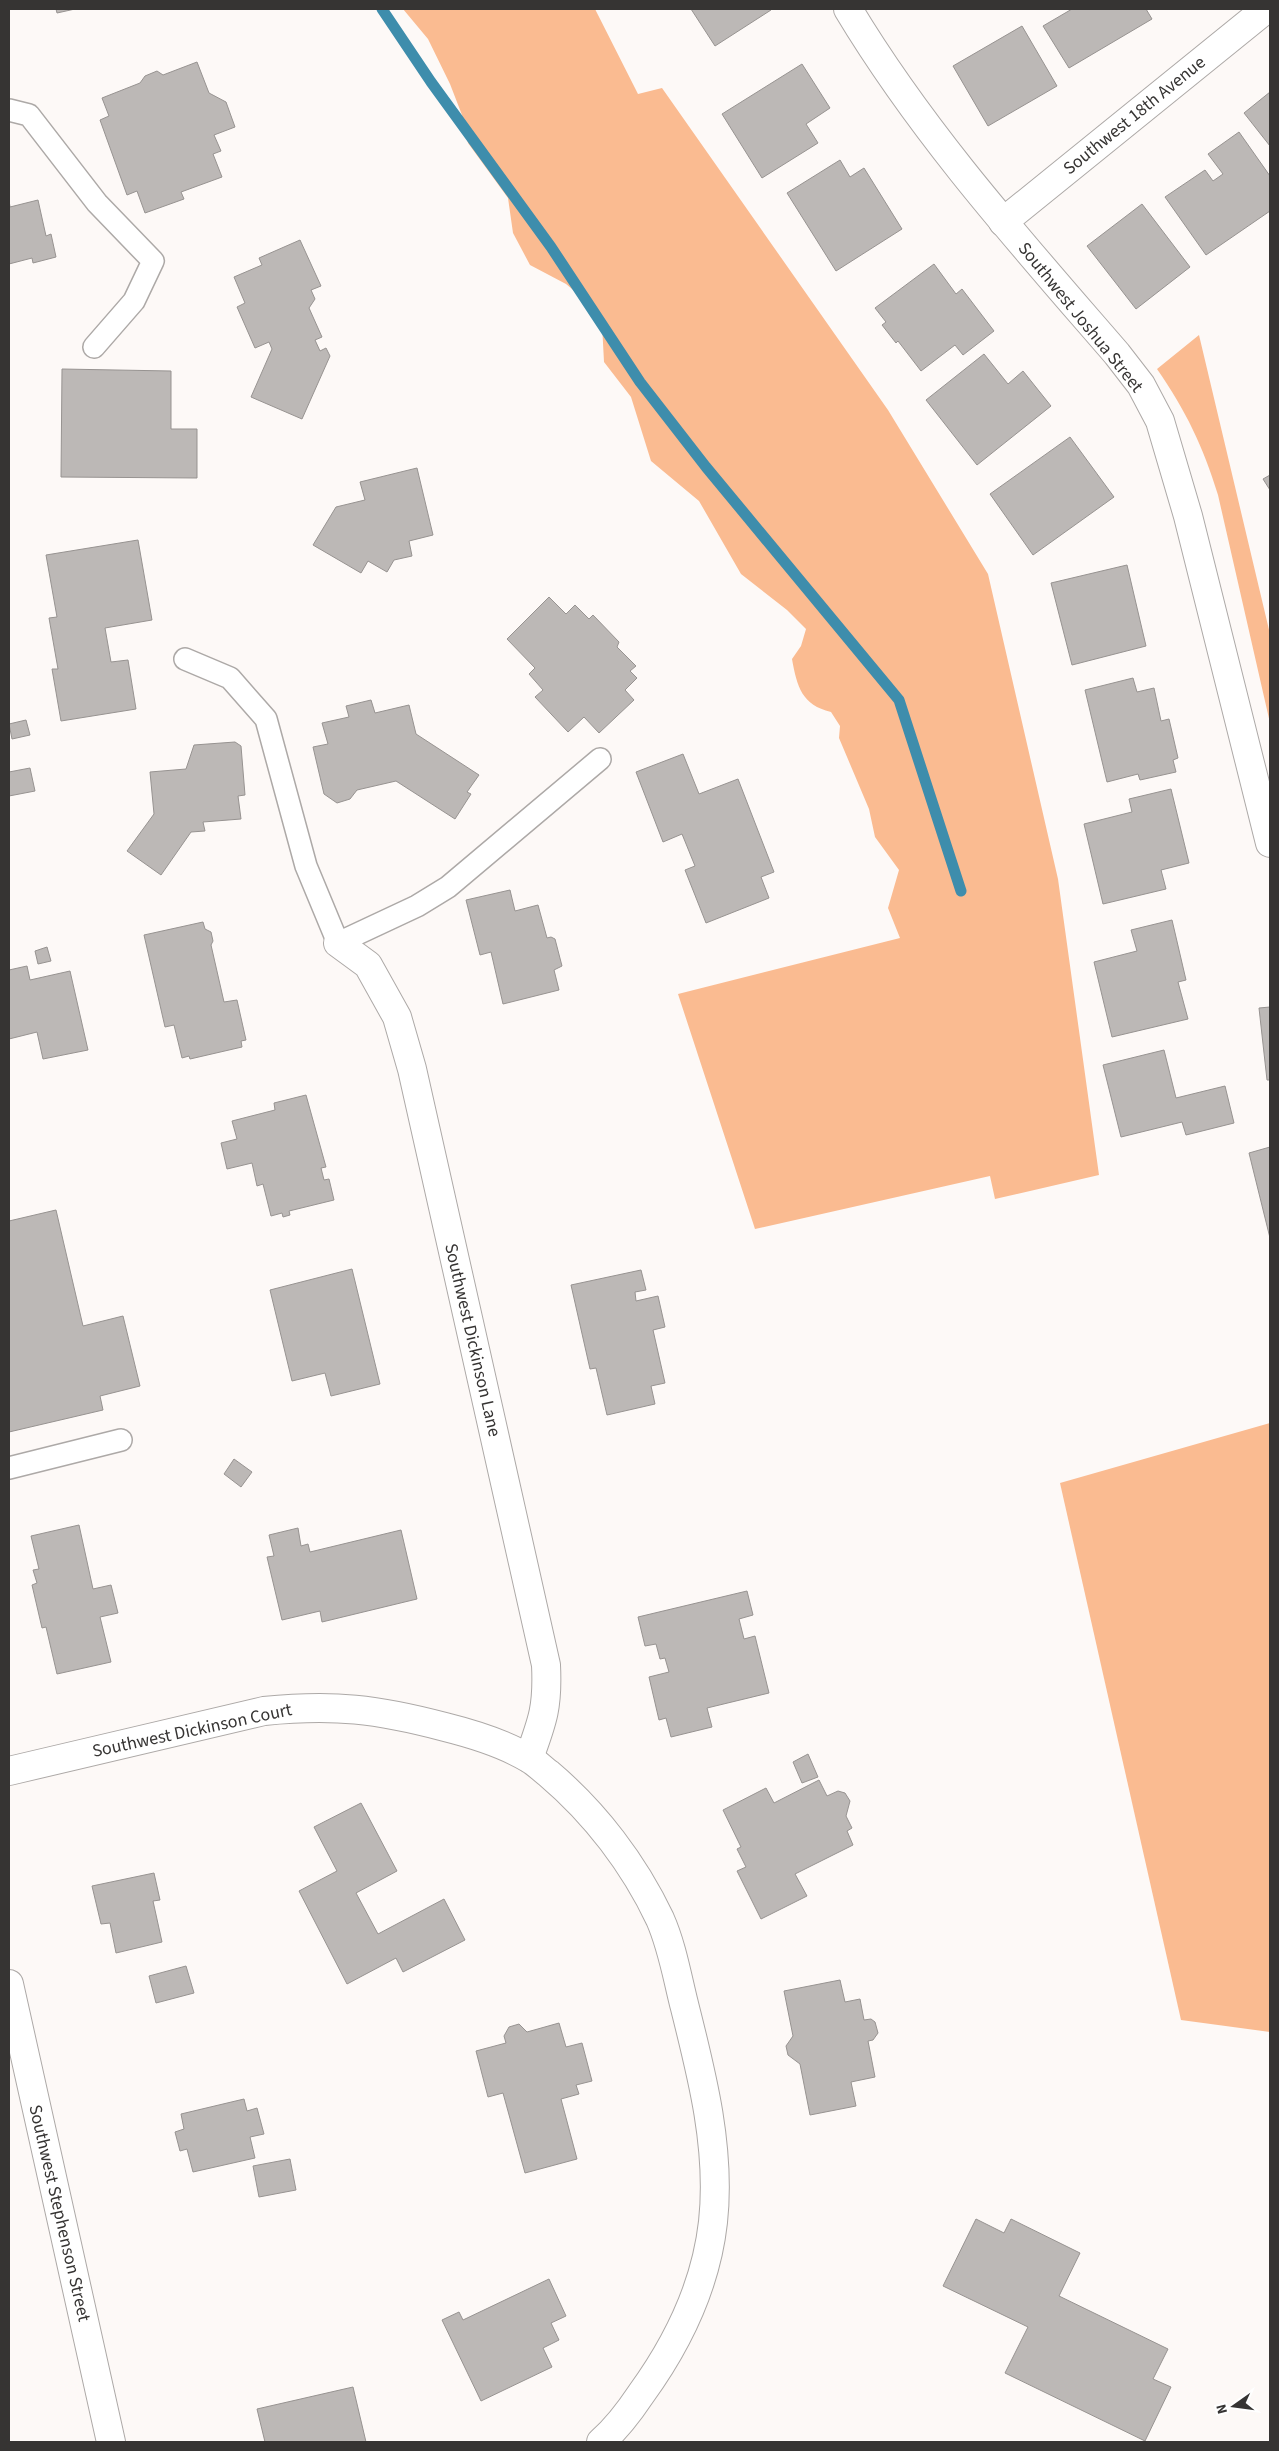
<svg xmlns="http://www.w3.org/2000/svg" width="1279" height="2451" font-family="'Source Sans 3',sans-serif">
  <rect width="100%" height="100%" fill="#fdf9f7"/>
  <!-- green -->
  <g fill="#fabb91">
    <path d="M403,9H595L638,94L662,88L888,410L988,574L1058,879L1099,1175L995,1199L990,1176L755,1229L678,994L900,938L888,908L899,870L875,837L869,809L839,738L840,726L831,712C802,705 797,687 792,659L801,646L806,629L787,610L741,574L699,501L651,461L631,397L604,362L602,324L584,299L566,284L530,265L513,233L508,198L468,143L462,115L450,84L428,39Z"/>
    <path d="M1199,335L1270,634V723L1218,495C1203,446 1186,411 1157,369Z"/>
    <path d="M1270,1423V2032L1181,2020L1060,1483Z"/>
  </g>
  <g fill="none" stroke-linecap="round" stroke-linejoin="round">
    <!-- stream -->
    <path stroke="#3e8dac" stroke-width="11" d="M382,9L431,82L551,247L640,382L706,467L899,700L961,891"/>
  </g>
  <!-- building -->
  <g fill="#bcb8b6" stroke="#979391">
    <path d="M56,9H75L57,13Z"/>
    <path d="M691,9H771V10L715,46Z"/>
    <path d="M1072,9H1146L1152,19L1069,68L1043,26Z"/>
    <path d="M1022,26L1057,86L988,126L953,66Z"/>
    <path d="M197,62L209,93L226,102L235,127L214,135L221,151L213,154L222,177L181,192L184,199L145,213L137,191L127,195L100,120L109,116L102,98L140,83L145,76L157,71L163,75Z"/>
    <path d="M802,64L830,108L806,124L818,143L762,178L722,114Z"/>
    <path d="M1270,92V146L1244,113Z"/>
    <path d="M1239,132L1270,176V211L1206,255L1165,197L1205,170L1213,181L1223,174L1208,154Z"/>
    <path d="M840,160L850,177L864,168L902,229L836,271L787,193Z"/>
    <path d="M9,200L10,207L38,200L46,236L51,234L56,257L33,263L32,258L9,264Z"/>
    <path d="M1142,204L1190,267L1136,309L1087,246Z"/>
    <path d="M300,240L321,286L311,290L315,299L309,308L322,337L315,340L320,351L326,348L330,356L302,419L251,397L272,349L269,342L255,348L237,307L245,303L234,277L262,265L259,258Z"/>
    <path d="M934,264L956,294L962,289L994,331L963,355L955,345L921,371L898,341L896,343L882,325L886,322L875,308Z"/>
    <path d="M984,354L1008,384L1023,371L1051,406L977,465L926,400Z"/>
    <path d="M62,369L171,371V429H197V478L61,477Z"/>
    <path d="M1070,437L1114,497L1033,555L990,494Z"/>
    <path d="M417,468L433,535L409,541L412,556L394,560L387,572L368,561L361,573L313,545L336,507L365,500L360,482Z"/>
    <path d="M1270,475V490L1263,479Z"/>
    <path d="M138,540L152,620L105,628L111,662L128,660L136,709L61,721L52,669H58L49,618L57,617L46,555Z"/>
    <path d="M1127,565L1146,646L1072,665L1051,583Z"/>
    <path d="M549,597L566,614L575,605L589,619L593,615L619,642L617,647L636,666L630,671L637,678L625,690L634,700L599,733L584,717L568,732L535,697L543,690L529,674L535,668L507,639Z"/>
    <path d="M1133,678L1137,692L1154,688L1161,721L1169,719L1178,758L1173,760L1176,772L1140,780L1138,774L1107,782L1085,690Z"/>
    <path d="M371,700L375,713L409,705L416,734L479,775L467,792L471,794L455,819L396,781L357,790L350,799L337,803L324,794L313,747L328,744L322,723L349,717L346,706Z"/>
    <path d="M26,720L30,735L12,739L9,724Z"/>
    <path d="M235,742L241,746L245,795L238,796L241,819L203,822L205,831L191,832L161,875L127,851L154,814L150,772L186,769L194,745Z"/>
    <path d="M683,754L699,794L738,779L774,872L761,877L769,898L706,923L685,870L695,866L682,834L663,842L636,772Z"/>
    <path d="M30,768L35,791L9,796V772Z"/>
    <path d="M1171,789L1189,863L1161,870L1166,889L1103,904L1084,824L1132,812L1129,799Z"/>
    <path d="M510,890L515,911L538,905L547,938L551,937L555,939L562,966L554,970L559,990L503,1004L491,952L480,955L466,900Z"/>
    <path d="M1172,920L1186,980L1178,982L1188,1019L1112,1037L1094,962L1137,951L1131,930Z"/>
    <path d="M203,922L205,929L211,932L213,941L211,945L224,1002L237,1000L246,1040L241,1041L242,1047L190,1059L189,1056L182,1058L174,1025L165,1027L144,935Z"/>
    <path d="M47,947L51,961L38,964L35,951Z"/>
    <path d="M27,966L30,980L70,971L88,1050L43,1059L37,1032L9,1039V970Z"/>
    <path d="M1270,1007V1080H1267L1259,1008Z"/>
    <path d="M1164,1050L1176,1098L1225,1086L1234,1123L1186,1135L1182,1122L1121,1137L1103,1065Z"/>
    <path d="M306,1095L326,1167L321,1168L324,1180L329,1179L334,1200L289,1211L290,1215L283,1217L282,1213L271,1216L263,1184L257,1186L252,1163L227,1169L221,1143L237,1139L232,1121L275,1110L274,1103Z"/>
    <path d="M1270,1147V1238L1249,1153Z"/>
    <path d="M56,1210L83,1326L123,1316L140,1386L100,1396L103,1410L9,1432V1221Z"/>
    <path d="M352,1269L380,1384L331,1396L325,1373L292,1381L270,1290Z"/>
    <path d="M641,1270L646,1290L635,1292L636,1301L658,1296L665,1327L653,1330L665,1383L651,1386L655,1404L607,1415L596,1368L590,1369L571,1285Z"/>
    <path d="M234,1459L252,1472L241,1487L224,1474Z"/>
    <path d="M79,1525L93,1589L111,1585L118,1613L100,1617L111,1662L57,1674L46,1627L42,1628L32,1585L37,1583L33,1570L39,1569L31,1536Z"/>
    <path d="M298,1528L301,1546L308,1544L310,1552L401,1530L417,1599L322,1622L320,1611L282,1620L267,1557L274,1556L269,1535Z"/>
    <path d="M747,1591L753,1615L739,1619L744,1639L755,1636L769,1693L707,1708L712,1727L671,1737L666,1718L659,1720L649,1677L669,1672L665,1658L660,1659L656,1644L645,1646L638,1617Z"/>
    <path d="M808,1754L818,1777L802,1783L793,1762Z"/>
    <path d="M819,1780L827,1796L838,1791L845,1793L850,1801L846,1816L852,1828L847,1831L853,1845L795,1874L807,1896L761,1919L737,1871L746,1867L737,1849L741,1847L723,1810L766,1788L774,1803Z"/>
    <path d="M361,1803L397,1871L356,1893L378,1934L444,1899L465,1940L403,1972L396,1958L347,1984L299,1891L337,1871L314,1827Z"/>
    <path d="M154,1873L160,1900L153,1901L162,1942L116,1953L110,1923L101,1924L92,1886Z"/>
    <path d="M186,1966L194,1993L156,2003L149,1976Z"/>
    <path d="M840,1980L845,2002L860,1999L864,2020L871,2019L875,2022L878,2033L873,2040L868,2041L875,2077L851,2082L856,2106L810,2115L800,2064L788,2055L786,2046L793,2036L784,1991Z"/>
    <path d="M559,2023L566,2047L582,2043L592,2081L576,2085L579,2094L561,2099L577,2159L525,2173L503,2093L488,2097L476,2051L506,2043L504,2036L509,2027L519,2024L527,2032Z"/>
    <path d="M244,2099L247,2111L257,2108L264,2134L250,2137L255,2158L193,2172L187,2149L180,2151L175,2132L184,2129L181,2114Z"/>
    <path d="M290,2159L296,2190L259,2197L253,2166Z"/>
    <path d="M976,2219L1004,2233L1011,2219L1080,2253L1059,2296L1168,2349L1153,2379L1171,2387L1145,2441L1005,2373L1028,2327L943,2286Z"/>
    <path d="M549,2279L566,2316L551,2323L559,2340L543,2348L552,2367L481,2401L442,2320L459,2312L463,2320Z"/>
    <path d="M353,2387L366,2442H265L257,2409Z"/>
  </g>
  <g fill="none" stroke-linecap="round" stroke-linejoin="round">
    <defs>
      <g id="service">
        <path d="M9,110L29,115L97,203L153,261L134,301L94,347"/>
        <path d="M185,659L230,678L266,719L306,866L338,943L417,906L448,887L600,759"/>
        <path d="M9,1468L121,1440"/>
      </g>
      <g id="minor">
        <path d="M848,9C923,134 1022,244 1117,354L1141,385L1160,421L1188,516L1270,843"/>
        <path d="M1003,222L1266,9"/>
        <path d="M338,943L368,965L397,1017L412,1069L546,1665C548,1706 543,1720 529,1758"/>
        <path d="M9,1771L264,1711C334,1704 377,1709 445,1727C473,1734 503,1743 528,1758C536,1762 542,1769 549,1774C595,1813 634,1864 660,1919C672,1946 677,1976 684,2004C702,2075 721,2149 713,2222C706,2285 678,2343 641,2394C629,2412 617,2428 601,2442"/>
      </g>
      <path id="tertiary" d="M9,1984L111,2442"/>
    </defs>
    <!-- service casing -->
    <use href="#service" stroke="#ada9a7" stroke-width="24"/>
    <!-- minor casing -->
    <use href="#minor" stroke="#ada9a7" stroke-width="30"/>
    <!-- tertiary casing -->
    <use href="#tertiary" stroke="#ada9a7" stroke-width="30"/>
    <!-- service -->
    <use href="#service" stroke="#fff" stroke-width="21"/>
    <!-- minor -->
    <use href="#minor" stroke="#fff" stroke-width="28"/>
    <!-- tertiary -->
    <use href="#tertiary" stroke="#fff" stroke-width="28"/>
  </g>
  <g text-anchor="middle" stroke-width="4" stroke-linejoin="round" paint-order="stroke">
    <!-- street labels -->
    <g font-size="18" fill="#363433" stroke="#fff">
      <text transform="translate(1134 115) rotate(-39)" y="6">Southwest 18th Avenue</text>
      <text transform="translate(1081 317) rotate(51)" y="6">Southwest Joshua Street</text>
      <text transform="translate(473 1340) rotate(77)" y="6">Southwest Dickinson Lane</text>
      <text transform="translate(192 1730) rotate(-12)" y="6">Southwest Dickinson Court</text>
      <text transform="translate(60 2213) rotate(77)" y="6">Southwest Stephenson Street</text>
    </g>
  </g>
  <!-- border -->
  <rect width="1279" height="2451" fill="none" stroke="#363433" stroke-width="20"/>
  <!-- north arrow -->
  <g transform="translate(1234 2406) rotate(256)" stroke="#ffffff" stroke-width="4" paint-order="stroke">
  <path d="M0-4L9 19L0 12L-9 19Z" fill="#363433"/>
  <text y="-8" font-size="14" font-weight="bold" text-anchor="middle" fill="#363433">N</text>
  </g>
</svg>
